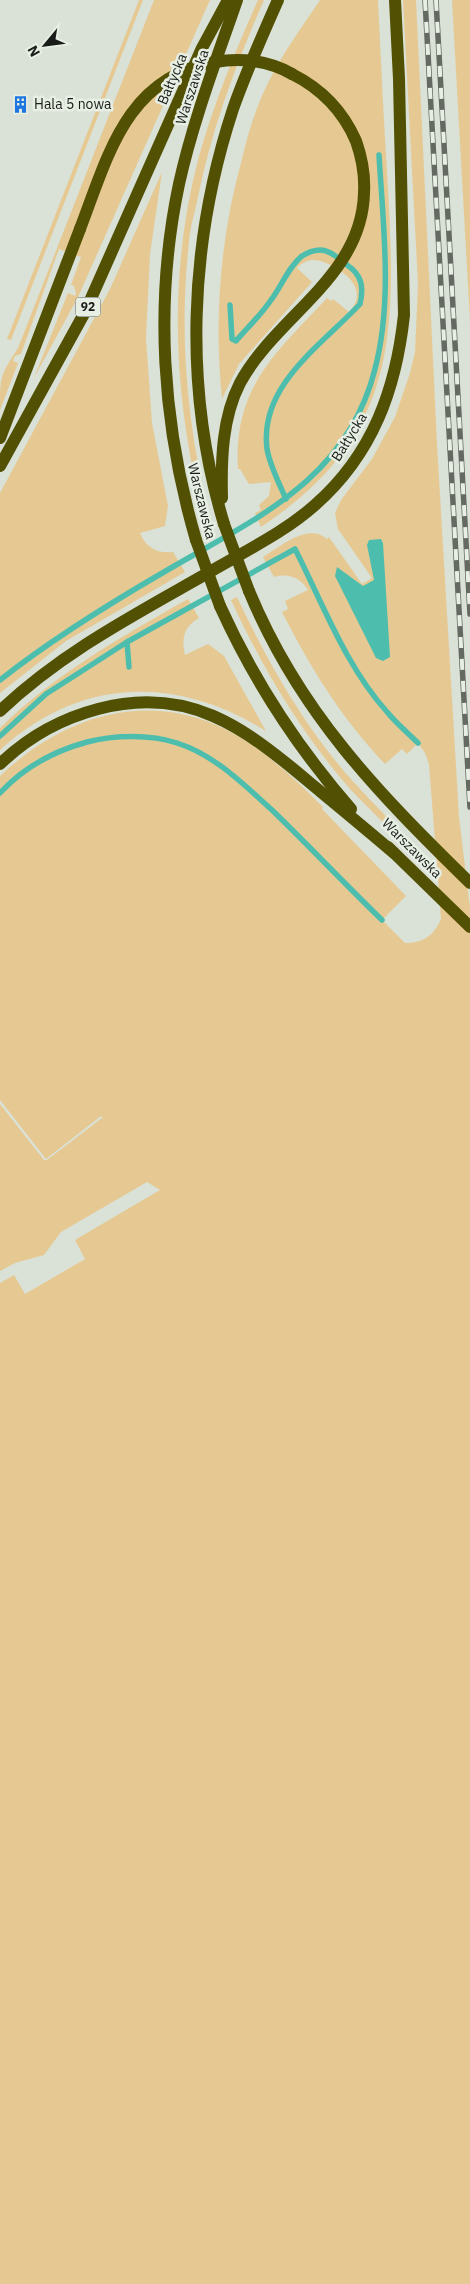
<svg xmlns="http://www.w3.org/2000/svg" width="470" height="2284" font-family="'IBM Plex Sans',sans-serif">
  <rect width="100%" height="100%" fill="#dae1d6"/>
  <!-- green -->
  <g fill="#e6c992">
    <path d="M139,0H143L11,340L7,339Z"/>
    <path d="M154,0H210L78,297L34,378L68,293L75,296L76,293L74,286L71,285L81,257L59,249L21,354L15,356L13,361L18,363L0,410C0,376 0,376 18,348Z"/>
    <path d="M258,0H264C236,64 212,128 198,197C195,212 190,227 189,242C178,340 188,435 213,531L208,533C174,411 166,283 198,160C213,105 235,52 258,0Z"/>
    <path d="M320,0H378C381,63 384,126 388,189C396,337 397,437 261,527L255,513L261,510L259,505L269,496L271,482L249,484L240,469H238C233,387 276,353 327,298L331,301L333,299L349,312C364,296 356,281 339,270C324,261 311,254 297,268L312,282L239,364L222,399C214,318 220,238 242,159C248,133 256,107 268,83C282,54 302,27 320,0Z"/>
    <path d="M403,0H416L437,444L459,817L470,908V2284H0V1283L14,1275L25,1294L85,1259L75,1240L160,1190L147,1182L61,1232L44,1255L15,1263L0,1271V1104L44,1160H47L102,1118L104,1120L101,1116L46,1159L0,1100V776C72,708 165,685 252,745C278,763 301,785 323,807L322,809L406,896L382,920L405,943C424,943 434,935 441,919L429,764L425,753L418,743L407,754L402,749L385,764C342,719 310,667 282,612L288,609L285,601L308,590C300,577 288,573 274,577L263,557C280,547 308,522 327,539L329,537L362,584L372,578L338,529L335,513L341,500L372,459L395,417L410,373L415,352L418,284Z"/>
    <path d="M452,0H470V321Z"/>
    <path d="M162,172L150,254L146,338L152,423L168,506L165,526L140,533C146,548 158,554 173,552L185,572L66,641L0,693V493L110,289Z"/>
    <path d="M237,597C263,652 292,705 330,754C355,786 384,814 413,843V852C392,831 371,811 351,790C301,733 263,669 231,600Z"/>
    <path d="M188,599L199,618C184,626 181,639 185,655L208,644L224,656L266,731C176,675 80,677 0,750V728C55,674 121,637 188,599Z"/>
  </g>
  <!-- water -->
  <path fill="#4dbead" d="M369,540L381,539L383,543L390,657L383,661L376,658L335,576L337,567L363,586L374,580L367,545Z"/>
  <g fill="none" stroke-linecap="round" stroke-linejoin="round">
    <!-- stream -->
    <g stroke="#4dbead" stroke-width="5.5">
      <path d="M230,305L232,339L236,341C247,328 261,315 271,300C281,287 289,266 302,256C307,253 314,250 320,250C330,250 339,259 347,265C362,275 364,287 360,304C322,345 259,385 267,449C270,466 279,483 286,499"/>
      <path d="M129,667L127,642L295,549C323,604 346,667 388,713C397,724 408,733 418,743"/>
      <path d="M0,680C52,639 107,605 164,572C254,519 347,481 375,369C393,300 383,225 379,155"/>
      <path d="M0,736L46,694L127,642"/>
      <path d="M0,793C24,767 54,751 87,742C114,735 150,734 177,743C215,755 243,784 272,810C309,846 345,884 382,920"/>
    </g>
    <!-- major -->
    <g stroke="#525002" stroke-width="12">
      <path d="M0,438L80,229"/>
      <path d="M0,466L85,312L202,48L228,0"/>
      <path d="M222,498C221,460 222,418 240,383C276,316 362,277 364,193C365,176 362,158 356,141C343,111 322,89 292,74"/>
      <path d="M224,524C183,388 189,243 233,109C246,72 262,36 278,0"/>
      <path d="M196,540C162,424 154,302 179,184C193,121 216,61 237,0"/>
      <path d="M249,591C299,712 378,793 470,883"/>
      <path d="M220,606C254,681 297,747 351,809"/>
      <path d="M0,711C65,649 144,610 220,566C253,547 287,530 315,505C373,454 396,389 404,315L399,79L395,0"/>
      <path d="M0,764C28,737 60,719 98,709C188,685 244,727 309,782C338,806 366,829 394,853"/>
      <path d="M388,847L470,927"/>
    </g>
    <defs>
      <g id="rail">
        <path d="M425,0L470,807"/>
        <path d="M436,0L470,614"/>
      </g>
    </defs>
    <!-- rail casing -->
    <use href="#rail" stroke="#646962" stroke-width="5.5"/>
    <!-- rail -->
    <use href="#rail" stroke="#e7eee3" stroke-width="4" stroke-dasharray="11" stroke-linecap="butt"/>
    <!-- major-bridge -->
    <g stroke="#525002" stroke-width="12">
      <path d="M80,229C108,156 126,77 215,62C241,57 270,61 292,74"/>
      <path d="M224,524L249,591"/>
      <path d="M196,540L220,606"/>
    </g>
  </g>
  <!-- icons -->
  <defs>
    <symbol id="building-bare" viewBox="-9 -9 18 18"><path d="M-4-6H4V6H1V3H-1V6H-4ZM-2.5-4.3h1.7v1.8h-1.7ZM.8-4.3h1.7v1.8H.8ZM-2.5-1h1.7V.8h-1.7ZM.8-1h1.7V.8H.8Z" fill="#1d75df" stroke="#e7eee3" stroke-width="2.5" paint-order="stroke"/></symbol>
  </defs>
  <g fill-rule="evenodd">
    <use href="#building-bare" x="8" y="92" width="25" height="25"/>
  </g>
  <g text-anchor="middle" stroke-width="5" stroke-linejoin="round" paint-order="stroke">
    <!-- shield labels -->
    <rect fill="#e7eee3" stroke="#575b55" stroke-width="1" x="75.5" y="297.5" width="25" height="19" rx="4"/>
    <g font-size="12" font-weight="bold" fill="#191c18">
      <text x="88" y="311">92</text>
    </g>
    <!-- street labels -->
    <g font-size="14" fill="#191c18" stroke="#e7eee3">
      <text transform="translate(172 79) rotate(-67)" y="5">Bałtycka</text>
      <text transform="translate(192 87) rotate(-72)" y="5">Warszawska</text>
      <text transform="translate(349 437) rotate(-58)" y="5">Bałtycka</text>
      <text transform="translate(202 501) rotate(76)" y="5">Warszawska</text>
      <text transform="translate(412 848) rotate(45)" y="5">Warszawska</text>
    </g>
    <!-- poi labels -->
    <g font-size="14" fill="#191c18" stroke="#e7eee3" text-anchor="start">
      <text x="34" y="109">Hala 5 nowa</text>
    </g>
  </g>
  <!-- north arrow -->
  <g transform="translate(45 45) rotate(241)" stroke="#e7eee3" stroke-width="4" paint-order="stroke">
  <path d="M0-4L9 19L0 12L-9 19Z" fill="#191c18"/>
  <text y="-8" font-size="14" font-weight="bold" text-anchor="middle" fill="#191c18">N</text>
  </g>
</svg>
